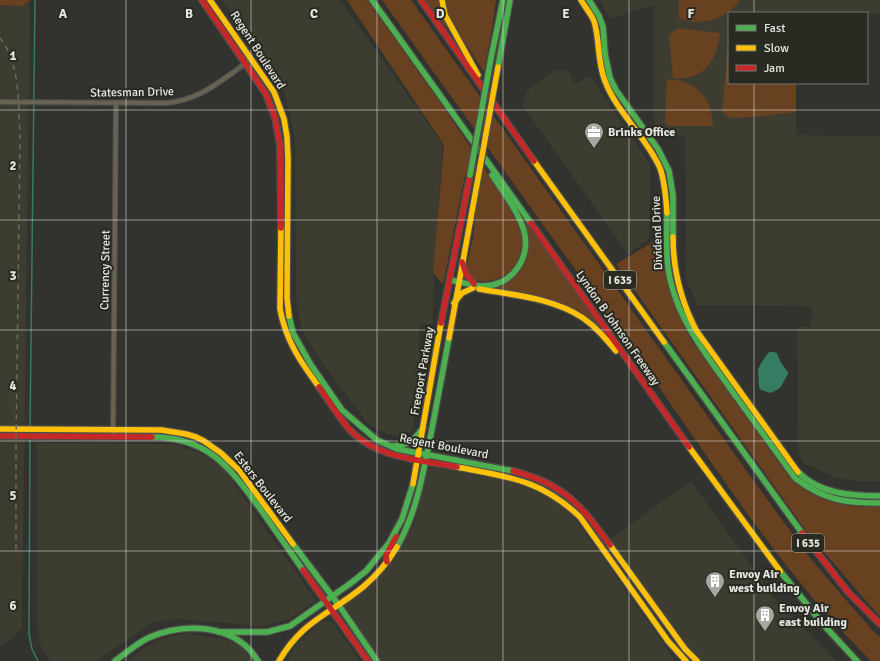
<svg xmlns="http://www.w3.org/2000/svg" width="880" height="661" font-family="Signika,sans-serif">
  <rect width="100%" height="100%" fill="#32322e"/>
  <!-- built -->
  <g fill="#3c3c30">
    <path d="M30,0L22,628L13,637L0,647V5L22,6Z"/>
    <path d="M222,0H340L443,145L434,269L433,324L419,325L420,371L413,429L404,437L387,434L368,424L325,367L305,336L299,318L296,300L295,138L289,113L285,94Z"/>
    <path d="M600,0H880V14H867V13H729V83H796V135L880,136V481H855L837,478L803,463L798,452L797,327H811L812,306L697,305L686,279L685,135H654V5L609,19Z"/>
    <path d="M556,69L569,72L575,84L590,76L650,164L649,239L628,254L522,105L527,91Z"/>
    <path d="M37,443L173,444L200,453L215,462L224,469L316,601L289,619L262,626L176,619L154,622L96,661H50L40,644L37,623Z"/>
    <path d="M431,467L509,481L534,489L558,502L573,517L599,552L674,659L673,661H380L357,630L343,606L384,571L400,549L414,523L427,470Z"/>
    <path d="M691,481L774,598L836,661H697L607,541Z"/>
    <path d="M326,620L333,623L360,661H287L296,645L320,623Z"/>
    <path d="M185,633L223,639L241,646L254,661H127L144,648L159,640Z"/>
  </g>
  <!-- green -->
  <g fill="#684120">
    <path d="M0,0H36H30L22,6L0,5Z"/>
    <path d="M347,0H367C404,52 442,104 477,157C492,180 509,204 520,230C530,254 512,278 489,281C483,282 476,282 471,278C470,276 468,273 466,270L473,237L480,178L465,175L443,285L433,272L444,145Z"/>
    <path d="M382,0H411L753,480L810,558L872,630L880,637V661H871C789,581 726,483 661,390C569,260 475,130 382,0Z"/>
    <path d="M426,0H439L441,14L451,31L449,32Z"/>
    <path d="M444,0H496L492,29L484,72L449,18Z"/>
    <path d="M679,0H740C726,20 702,26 679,19Z"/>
    <path d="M677,28L720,33C717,61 704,81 673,78L669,36Z"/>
    <path d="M728,44L729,83H796V112L753,117L729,118L722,111Z"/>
    <path d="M667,79C697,81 711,96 713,126H669L665,123Z"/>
    <path d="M518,211L604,332L583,315L487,289L499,285L525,259Z"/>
    <path d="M663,236C663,246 662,257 664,267C669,295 679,319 693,343L789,477C817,503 843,507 880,507V617L809,535L616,264Z"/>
  </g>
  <!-- water -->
  <path fill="#347d63" d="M769,352H774L777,353L781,363L788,372V374L780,388L771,393L761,390L759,387L758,369L763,360Z"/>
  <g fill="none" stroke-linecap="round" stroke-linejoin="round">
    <!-- stream -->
    <g stroke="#347d63" stroke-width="1.5">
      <path d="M30,427L35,0"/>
      <path d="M30,431L29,634L32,649L38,661"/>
    </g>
    <defs>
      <g id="street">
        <path d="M0,102L167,103C194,100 210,89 231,74C238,69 245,63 252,59"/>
        <path d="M113,436L116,103"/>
      </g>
      <g id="fast">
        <path d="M372,0L531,223"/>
        <path d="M589,0L599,16L603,27L605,54L610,78L616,90L658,149L669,171L673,196V237"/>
        <path d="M491,58L503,0"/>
        <path d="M498,67L510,0"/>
        <path d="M667,213C667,236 665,260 671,283C681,324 708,357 732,391C753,420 774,449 795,478C824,500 844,503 880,503"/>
        <path d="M450,280C461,282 472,286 483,286C512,286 531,258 524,231C518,211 503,192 492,175"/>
        <path d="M289,316L293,333L311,365L342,410L377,440L397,449L513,471"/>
        <path d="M664,342L802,533"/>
        <path d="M152,437C209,437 230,468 261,510C275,530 289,550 303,570"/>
        <path d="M393,446C407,446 415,439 423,428"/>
        <path d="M798,472C820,494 851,496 880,496"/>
        <path d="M293,544L338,604L377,661"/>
        <path d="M397,547C417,512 423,473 431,434C437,402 443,370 449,338"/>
        <path d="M780,571L821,622L857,661"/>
        <path d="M219,632H267L290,626L351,583L366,571L389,543L402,519L413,484"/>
        <path d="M115,661C126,653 136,644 148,638C179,624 223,623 249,649C252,652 255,657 258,661"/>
      </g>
      <g id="slow">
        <path d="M210,0L274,92L284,119L287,137L288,158L287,298L289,316"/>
        <path d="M442,0L445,15L478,75"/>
        <path d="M581,0C585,7 591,14 594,21C600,40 597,61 605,81C617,113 646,136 660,168C665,182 666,198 667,213"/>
        <path d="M534,161L664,342"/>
        <path d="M281,228L280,309C286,341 300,361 319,387"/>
        <path d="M673,237C673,270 681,301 696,330L798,472"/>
        <path d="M479,289C514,295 553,298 583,318C596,327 606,339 616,351"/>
        <path d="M454,303L462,293L473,288"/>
        <path d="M449,338L477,184"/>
        <path d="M0,429L161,430L186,434L196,437L204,441L221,453L239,470L293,544"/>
        <path d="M689,447L780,571"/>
        <path d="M457,467C508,477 540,479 580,517L668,641L686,661"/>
        <path d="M413,484L441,323"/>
        <path d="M610,545L685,649L697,661"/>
        <path d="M279,661C302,621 330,614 363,587C376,576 388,562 397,547"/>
      </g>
      <g id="jam">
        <path d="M202,0L266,94L275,118L280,145L281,228"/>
        <path d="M421,0L534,161"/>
        <path d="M531,223L689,447"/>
        <path d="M462,262L466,274L474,284"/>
        <path d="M441,323L470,175"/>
        <path d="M319,387C328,400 338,416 349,429C375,458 421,460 457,467"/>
        <path d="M0,436L152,437"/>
        <path d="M513,471C564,484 580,504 610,545"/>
        <path d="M802,533L848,592L880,624"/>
        <path d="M387,562L386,555L396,537"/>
        <path d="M303,570L368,661"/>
      </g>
    </defs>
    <!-- street casing -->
    <use href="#street" stroke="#4e4e4b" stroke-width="6"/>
    <!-- fast casing -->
    <use href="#fast" stroke="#4e4e4b" stroke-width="8"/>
    <!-- slow casing -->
    <use href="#slow" stroke="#4e4e4b" stroke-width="8"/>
    <!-- jam casing -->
    <use href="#jam" stroke="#4e4e4b" stroke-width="8"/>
    <!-- street -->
    <use href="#street" stroke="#686253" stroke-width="4"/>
    <!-- fast -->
    <use href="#fast" stroke="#4caf50" stroke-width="5.5"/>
    <!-- slow -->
    <use href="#slow" stroke="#ffc107" stroke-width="5.5"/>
    <!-- jam -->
    <use href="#jam" stroke="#c62828" stroke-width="5.5"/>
    <!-- rail -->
    <path stroke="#6e6b64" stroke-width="1.5" stroke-dasharray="5 5" stroke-linecap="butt" d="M0,38C21,64 18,105 20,137L16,447V553"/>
    <defs>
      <path id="fast-bridge" d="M470,175L491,58"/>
      <path id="slow-bridge" d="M477,184L498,67"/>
    </defs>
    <!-- fast-bridge casing -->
    <use href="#fast-bridge" stroke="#4e4e4b" stroke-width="8" stroke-linecap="butt"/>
    <!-- slow-bridge casing -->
    <use href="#slow-bridge" stroke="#4e4e4b" stroke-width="8" stroke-linecap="butt"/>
    <!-- fast-bridge -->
    <use href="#fast-bridge" stroke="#4caf50" stroke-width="5.5"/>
    <!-- slow-bridge -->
    <use href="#slow-bridge" stroke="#ffc107" stroke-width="5.5"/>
  </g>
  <!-- grid -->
  <path fill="none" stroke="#e6e6e1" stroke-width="1" stroke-opacity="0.55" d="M126,0V661M251,0V661M377,0V661M503,0V661M629,0V661M754,0V13M754,83V661M0,110H880M0,220H880M0,330H880M0,441H880M0,551H880"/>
  <!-- icons -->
  <defs>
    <symbol id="office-pin" viewBox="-11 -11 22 30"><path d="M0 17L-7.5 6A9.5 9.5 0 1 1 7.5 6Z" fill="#a7a7a2" stroke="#292a22"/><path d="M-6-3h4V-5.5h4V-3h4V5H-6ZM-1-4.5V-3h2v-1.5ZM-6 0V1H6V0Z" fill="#fff"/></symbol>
    <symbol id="building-pin" viewBox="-11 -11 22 30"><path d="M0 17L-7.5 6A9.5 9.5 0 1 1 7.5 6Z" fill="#a7a7a2" stroke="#292a22"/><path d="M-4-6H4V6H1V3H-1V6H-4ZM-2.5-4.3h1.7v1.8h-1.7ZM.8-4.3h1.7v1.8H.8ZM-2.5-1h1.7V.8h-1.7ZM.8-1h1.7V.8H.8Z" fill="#fff"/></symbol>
  </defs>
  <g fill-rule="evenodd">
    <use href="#office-pin" x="583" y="121" width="22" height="30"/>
    <use href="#building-pin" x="704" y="570" width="22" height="30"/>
    <use href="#building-pin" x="754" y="604" width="22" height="30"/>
  </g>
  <g text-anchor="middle" stroke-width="4" stroke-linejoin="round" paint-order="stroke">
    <!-- shield labels -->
    <g fill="#292a22" stroke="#adaea8" stroke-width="1">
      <rect x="604" y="271" width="32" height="18" rx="3"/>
      <rect x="792" y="534" width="32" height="18" rx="3"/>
    </g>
    <g font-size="11" font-weight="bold" fill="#e6e6e1">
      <text x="620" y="284">I 635</text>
      <text x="808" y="547">I 635</text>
    </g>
    <!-- street labels -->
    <g font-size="12" fill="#e6e6e1" stroke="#292a22">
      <text transform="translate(258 50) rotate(57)" y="4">Regent Boulevard</text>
      <text transform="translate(132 92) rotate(-1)" y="4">Statesman Drive</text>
      <text transform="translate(657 233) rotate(-92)" y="4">Dividend Drive</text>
      <text transform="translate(105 270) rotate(-89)" y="4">Currency Street</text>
      <text transform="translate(618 328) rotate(55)" y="4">Lyndon B Johnson Freeway</text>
      <text transform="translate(422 371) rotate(-80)" y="4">Freeport Parkway</text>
      <text transform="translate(444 446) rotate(11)" y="4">Regent Boulevard</text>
      <text transform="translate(263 487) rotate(52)" y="4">Esters Boulevard</text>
    </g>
    <!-- poi labels -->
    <g font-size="12" font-weight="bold" fill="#e6e6e1" stroke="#292a22" text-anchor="start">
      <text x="608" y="136">Brinks Office</text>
      <text x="729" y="578">Envoy Air<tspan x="729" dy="14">west building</tspan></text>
      <text x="779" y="612">Envoy Air<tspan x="779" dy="14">east building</tspan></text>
    </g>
  </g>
  <g font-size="13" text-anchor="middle" font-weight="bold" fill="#e6e6e1" stroke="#292a22" stroke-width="4" stroke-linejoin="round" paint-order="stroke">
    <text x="63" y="18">A</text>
    <text x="189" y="18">B</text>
    <text x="314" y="18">C</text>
    <text x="440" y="18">D</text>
    <text x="566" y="18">E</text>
    <text x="691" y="18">F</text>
    <text x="13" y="60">1</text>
    <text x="13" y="170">2</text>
    <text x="13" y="280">3</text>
    <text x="13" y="390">4</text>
    <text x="13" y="500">5</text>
    <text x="13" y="610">6</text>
  </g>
  <!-- legend -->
  <rect x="728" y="12" width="140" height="72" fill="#292a22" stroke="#75756e"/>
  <rect x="736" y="25" width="20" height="6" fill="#4caf50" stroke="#75756e"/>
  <text x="764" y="32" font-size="12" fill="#e6e6e1">Fast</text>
  <rect x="736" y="45" width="20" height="6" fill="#ffc107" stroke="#75756e"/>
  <text x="764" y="52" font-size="12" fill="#e6e6e1">Slow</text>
  <rect x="736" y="65" width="20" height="6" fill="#c62828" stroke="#75756e"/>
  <text x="764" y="72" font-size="12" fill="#e6e6e1">Jam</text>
</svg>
